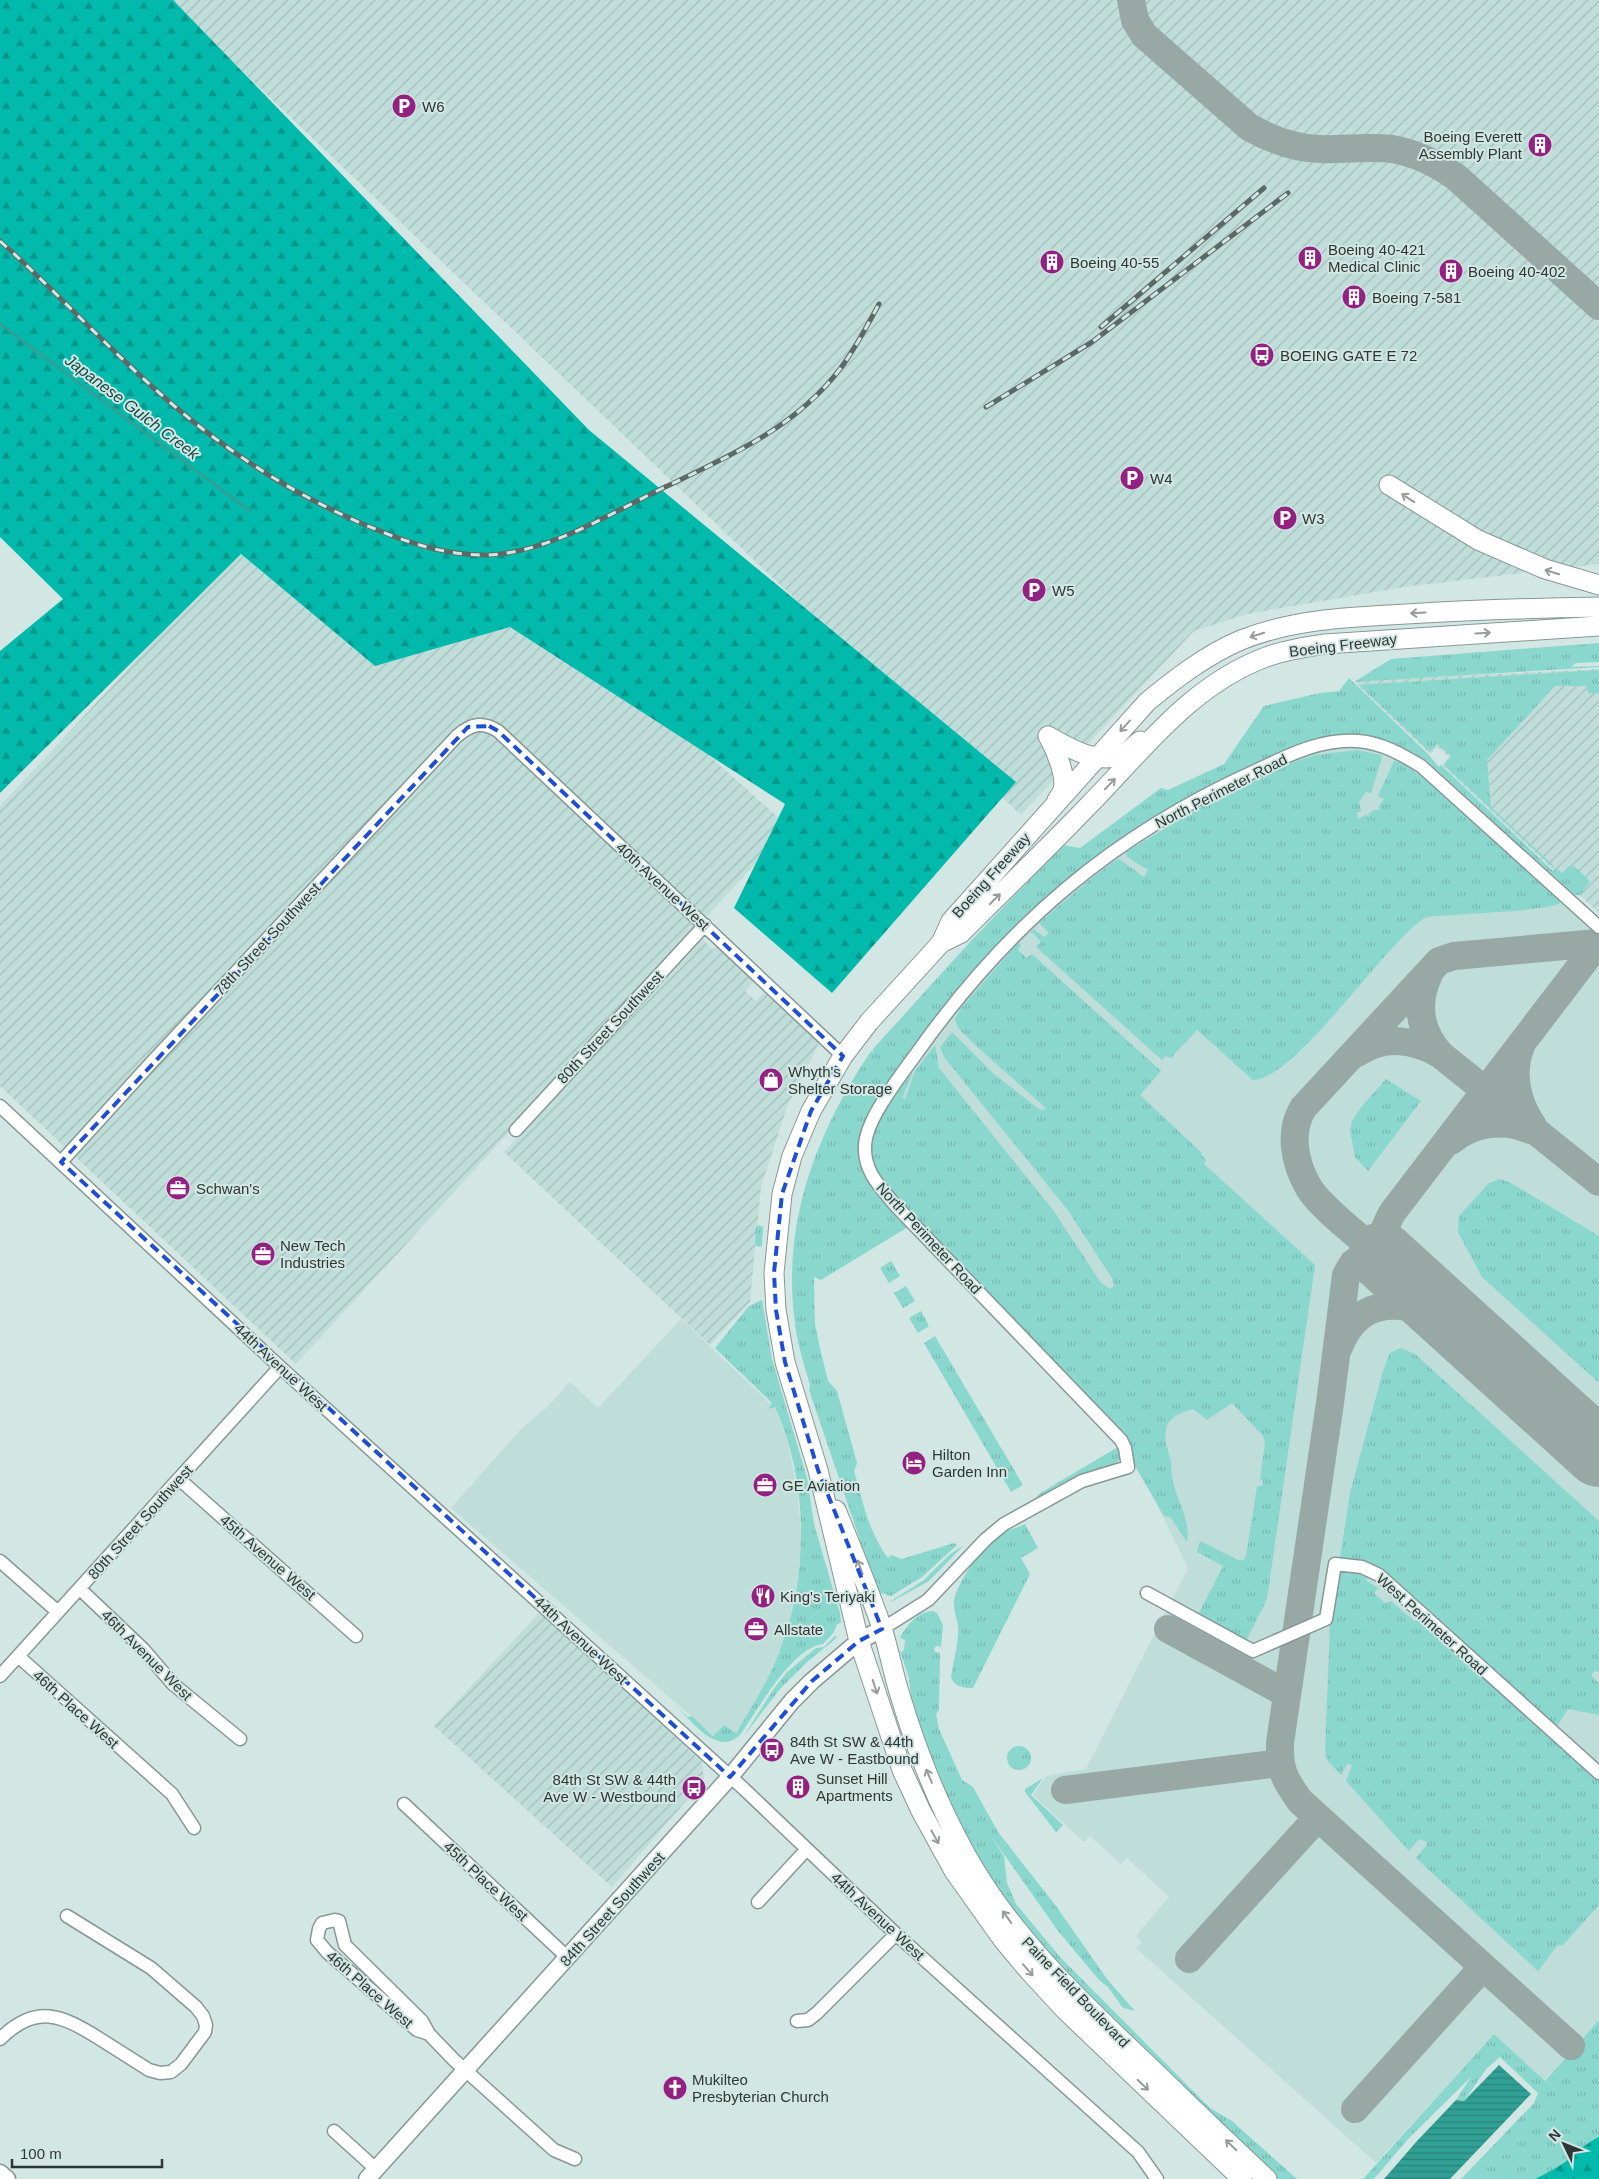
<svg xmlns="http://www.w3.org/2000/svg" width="1599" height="2179" font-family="Helvetica,sans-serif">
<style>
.built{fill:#bfddd9}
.industrial{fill:url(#industrial-furrows)}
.grass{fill:url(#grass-tufts)}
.forest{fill:url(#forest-firs)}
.water{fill:url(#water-rules)}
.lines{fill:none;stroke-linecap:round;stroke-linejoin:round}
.stream{stroke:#30a095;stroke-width:3}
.taxiway{stroke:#98a8a5;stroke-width:28}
.runway{stroke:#98a8a5;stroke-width:68}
.minor-casing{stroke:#859895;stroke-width:15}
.major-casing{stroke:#859895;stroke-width:19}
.highway-casing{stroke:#859895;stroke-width:21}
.minor{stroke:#fff;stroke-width:12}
.major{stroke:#fff;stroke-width:16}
.highway{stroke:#fff;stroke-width:19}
.rail-casing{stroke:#5d6967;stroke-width:5}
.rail{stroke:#d2e7e3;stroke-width:3;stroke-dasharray:9;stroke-linecap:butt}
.oneway{stroke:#979b9a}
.marked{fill:none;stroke:#1d4ed8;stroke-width:4;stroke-dasharray:10 6;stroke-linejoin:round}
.labels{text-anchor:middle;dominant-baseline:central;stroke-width:4;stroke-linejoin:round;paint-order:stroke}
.poi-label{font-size:15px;fill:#2f3736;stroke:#d2e7e3;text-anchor:start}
.street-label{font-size:15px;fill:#2f3736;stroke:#d2e7e3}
.water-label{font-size:16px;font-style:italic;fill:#0e4d48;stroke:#d2e7e3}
</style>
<defs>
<pattern id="industrial-furrows" width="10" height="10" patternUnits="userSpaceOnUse" patternTransform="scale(1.25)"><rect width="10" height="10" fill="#bfddd9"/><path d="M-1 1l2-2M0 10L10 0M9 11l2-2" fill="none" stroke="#a4bebb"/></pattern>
<pattern id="grass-tufts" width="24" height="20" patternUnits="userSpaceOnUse" patternTransform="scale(1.25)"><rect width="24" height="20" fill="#8ad7ce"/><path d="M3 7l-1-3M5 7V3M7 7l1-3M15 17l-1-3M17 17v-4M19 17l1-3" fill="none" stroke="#77b9b2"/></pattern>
<pattern id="forest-firs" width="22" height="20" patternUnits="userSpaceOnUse" patternTransform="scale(1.25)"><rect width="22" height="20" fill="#02baac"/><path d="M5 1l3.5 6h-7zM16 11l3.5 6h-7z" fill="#04988d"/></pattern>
<pattern id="water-rules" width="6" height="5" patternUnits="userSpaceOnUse" patternTransform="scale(1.25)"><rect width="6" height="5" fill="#30a095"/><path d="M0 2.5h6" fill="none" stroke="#29837a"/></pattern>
</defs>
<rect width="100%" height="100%" fill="#d2e7e3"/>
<!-- built -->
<path class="built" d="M1325,744h50l56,34 168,157v1085l-55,61 -50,-47 -118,129 -240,-215 6,-5 -6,-7 33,-39 -42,-39 -6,6 -31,-28 -6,6 -51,-47 13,-19 40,-7 102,-201 -67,-137 -199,-199 -56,-69 7,-45 32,-49 113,-137 158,-122z
M681,1319l94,89 12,32 10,48 5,57 -8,55 -12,51 -21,45 -26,37 -21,3 -263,-228 71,-80 26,-22 22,-24 28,26z"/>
<!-- industrial -->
<path class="industrial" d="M168,0h1431v564l-195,23 -157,27 -53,17 -173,184z
M241,554l134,112 135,-39 195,125 84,75 -493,537 -296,-278v-280l166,-178z
M1599,669v244l-157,-148 7,-8 -11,-10 -8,7 -74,-70 2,-3z
M703,939l10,11 3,-3 38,34 -9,10 11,10 10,-11 54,51 -33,66 -26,80 -11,115 -40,43 -206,-193z
M540,1612l162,150 2,18 -92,107 -178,-161z"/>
<!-- grass -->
<path class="grass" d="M1599,643v19l-23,1 -5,4 28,-1v1l-245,15 37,-23z
M1599,670v23h-11l-1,-7h-32l-68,74 4,47 63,59v2l-110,-103 7,-9 -14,-12 -7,8 -71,-67z
M1349,678l79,76 11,13 2,-2 112,106 3,-3 6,5 7,-7 2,2 3,-2 15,14v3l-9,12h-5l-148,-134 -15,-9 -25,-10 -46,-7 -235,116 -23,16 -54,46 -165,212c-18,50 13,68 44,102l-87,53 -7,-3 1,48 6,27 7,29 9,10 20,72 -3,8c10,33 13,58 34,87l3,-3 11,4 52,-16 3,2 -35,32 -31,19 -10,-3 -2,3 -70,-206 1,-5c-7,-23 -14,-46 -16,-70 -11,-97 24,-185 77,-264l2,1v-3l96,-106 94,-98 17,3 81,-60 7,2 56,-26 40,-58 56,-13 19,-2z
M1357,750l24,5 1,3 -11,35 -5,-1 -7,10 2,9 -4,2 1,6 8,-4 3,1 -1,-2 6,-4h6l-2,-3 6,-8 -6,-3 16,-35 8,1 37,28 122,111 -2,3c-31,8 -73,8 -106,11 -8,1 -23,0 -30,4 -41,28 -127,160 -170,161l-56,-50 -26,28 -5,-2 -4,4 -126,-113 5,-5 -8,-9h-3l4,-4 10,8 5,-4 -10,-10 55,-47 22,-16 3,-1 25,18 4,-7 -21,-13 -1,-5 75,-45 88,-43 26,-9z
M1018,943l3,2 -3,5 9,8 5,-4 129,117 -21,24 62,58 -1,1 5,6 -2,4 111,101 -48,334 -21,42 -48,-26 25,-49 -26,-14 3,-11 38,19h6l2,-4 11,-69 6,-2v-4l-3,-2 5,-36 -2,-7 -31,-33 -25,17 -14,-11c-34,9 -30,25 -22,53 1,6 0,11 1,16 4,21 19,42 15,64l-16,-24 -7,-2 -29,-50 -5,-23 -9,-13 -169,-175 -3,-7 -4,-1c-27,-27 -82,-68 -72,-110 6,-24 26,-46 40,-65l-11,26 3,1 10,-28 20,-26 4,23 114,142 48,73 9,6 4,-3 -2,-8 -45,-69 -123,-152 -4,-10 12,-15 42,42 46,36 7,-1 -73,-65 -16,-16 -3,-9 6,-11z
M1386,1079l35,22 -53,70 -13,-14 -5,-26 2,-10 9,-14z
M1500,1179l11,4 88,53v147l-117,-106 -24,-45 1,-16 30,-33z
M759,1225l4,2 -1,19 -3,1 -4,-2 1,-18z
M891,1261l9,15 -11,7 -9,-15z
M906,1286l9,15 -12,7 -9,-15z
M762,1300l10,59 35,119 7,46 26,89 1,10 -4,1 -3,8 -11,12c-31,3 -66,67 -83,91 -23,22 -48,-14 -64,-29l12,11 4,-1 21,20 11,-11 12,8c16,-26 32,-52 43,-80 30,-77 30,-171 -4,-246l-7,2 4,-6 -57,-55 34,-42z
M921,1311l8,15 -11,7 -9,-15z
M935,1336l88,149 -12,7 -87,-149z
M1401,1348l14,6 184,167v149l-2,2 -3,-1 -3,5 8,7v32l-31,-6 -11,17 -176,-156 -13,-8 -28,-4 10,-65 33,-122 7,-18z
M1118,1447l2,11 -5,7 -33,10 -45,24 -1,-2 6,-5z
M1025,1524l13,24 -17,10 9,16 -57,114c-9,0 -19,-1 -22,-11 2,-16 8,-34 7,-50 -1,-9 -5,-18 -4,-27 3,-15 27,-54 39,-62 12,-9 20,-8 32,-14z
M964,1545l-35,36 -38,21v-1l33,-21 25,-25z
M1341,1570l16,2 16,7h-9l14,9 -4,5 11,10 6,-2 23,20 7,-1 178,160v125l-36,40 -6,1 -19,25 -122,-113 10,-12 1,-4 -8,-3 -10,12 -63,-70 6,-16 -5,-1 -6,11 -14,-15 -2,-10 5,-124 8,-52z
M933,1611l4,2 6,12 -2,22 -5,-1 -2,3 1,3 5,1 -1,57 -3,4 3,15 23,51 11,7 25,45 58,74 51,73 28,32 -12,-3 -15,-21 -9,-7 -41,-49 -69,-98 15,23 3,27 9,21 44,53 150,151 22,13 65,58h-19l-158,-151 -88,-91 -46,-63 -42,-81 -32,-87 -3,-28 -9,-27 2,1 2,-3 1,-9 -5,-2c6,-12 18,-27 33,-27z
M835,1636l2,1 -3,3 -27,22 -27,27 -37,48 32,-50 12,-15 29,-24 8,-1z
M1007 1758a12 12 0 1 1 24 0a12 12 0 1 1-24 0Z
M1043,1778l-12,17 32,30 -7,7 -31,-40v-3z
M1599,2020v117l-22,14 -7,7 -20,14 -15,7h-74l73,-76 4,-10 -38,-36 -13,11 -23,33 -8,-1 15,-23 -62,61 -35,41h-11l131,-145 51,47z"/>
<!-- forest -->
<path class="forest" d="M0,0h173l416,430 427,352 -184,211 -98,-85 51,-104 -275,-177 -135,39 -134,-112 -241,239v-142l63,-52 -63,-62z
M1599,2137v42h-64c12,-6 24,-12 35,-21 10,-8 16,-15 29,-21z"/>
<!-- water -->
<path class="water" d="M1499,2065l32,29 -81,85h-66l33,-38 39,-41 8,1z"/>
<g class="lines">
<!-- stream -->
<path class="stream" d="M0,324l250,187"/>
<!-- taxiway -->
<path class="taxiway" d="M1131,0l4,20 9,15 105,92c21,12 45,21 70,22 24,1 49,-3 73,0 24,4 44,14 64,28l143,129
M1429,974c-14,30 -10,57 12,81
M1521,1046c-11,27 -4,57 12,80
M1357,1053c27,-18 57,-14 84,2l158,127
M1451,1141c22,-18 52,-23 79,-11
M1382,1256l-8,2 -8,-2 -13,7 -7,12 -16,128 -50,340c-1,26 4,36 20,58l271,245
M1382,1256c-19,-16 -61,-48 -73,-68 -14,-24 -21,-55 -6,-80l136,-147 15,-5 143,-13
M1382,1256c-1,-19 1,-26 10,-43l207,-271
M1339,1347c22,-56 69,-44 113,-27
M1168,1629l119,65
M1065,1790l215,-27
M1189,1959l129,-142
M1355,2109l128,-142"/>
<!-- runway -->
<path class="runway" d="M1382,1256l217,197"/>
<defs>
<path id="minor" d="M0,1106l280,261 464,422 152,145 242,218 19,27
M516,1130l189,-205
M61,1162l90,-99 306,-327c14,-12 25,-15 41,-5l345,325
M179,1479l177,157
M0,1561l58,51
M80,1589l63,60 30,35 67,55
M1147,1593l106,58 73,-32 9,-55 27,3 17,8 220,198
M882,1629l46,-29 58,-61 18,-15 78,-43 46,-14 -3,-19 -4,-8 -225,-234c-15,-18 -32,-34 -31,-59 0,-28 37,-73 54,-97 90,-126 194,-215 336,-279 32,-15 66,-33 103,-30 24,2 43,13 63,25l178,161
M18,1656l154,138 22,34
M0,1676l280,-309
M404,1804l164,154
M758,1902l49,-53
M797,2021l11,-1 9,-7 79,-79
M429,2034l-7,-13 -77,-76 -6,-24 -4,-1 -13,3 -3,6 -2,11 10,12 90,78 12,4 25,26 100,90 21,9
M0,2039c36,-36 62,-24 100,0 16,10 33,21 49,31l11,3 11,-1 10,-8 24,-32 1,-7 -3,-9 -7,-9 -45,-39 -84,-52
M334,2131l42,38"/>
<path id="major" d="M0,2173l7,6
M367,2179l363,-402 62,-76 20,-20 47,-40 23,-12"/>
<path id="highway" d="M1389,485l89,55 67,29 54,16
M1048,736c21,12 52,31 77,17 5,-3 10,-8 15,-12
M1048,736c7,12 19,40 15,54 -1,3 -4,7 -6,10
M941,943l20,-10c43,-43 87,-85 129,-129 54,-55 101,-119 176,-147 19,-7 39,-10 59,-13l274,-18
M836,1510c16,39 32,77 46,118 7,22 11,45 18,67 16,54 38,109 65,158 43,78 105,138 169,199 44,42 88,85 133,127
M1242,2179l-177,-169 -36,-39 -26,-31 -49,-69 -33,-60 -19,-41 -43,-129 -41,-171 -33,-108 -9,-52 -2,-37 8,-79 10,-38 19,-45 32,-55 26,-34 72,-79 10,-22 196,-219c29,-24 59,-47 94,-62 52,-21 109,-23 165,-26 64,-4 128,-6 193,-7"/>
</defs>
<!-- minor casing -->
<use href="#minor" class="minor-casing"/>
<!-- major casing -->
<use href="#major" class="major-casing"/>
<!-- highway casing -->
<use href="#highway" class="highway-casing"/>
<!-- minor -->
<use href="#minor" class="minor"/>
<!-- major -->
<use href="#major" class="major"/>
<!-- highway -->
<use href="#highway" class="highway"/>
<defs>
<path id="rail" d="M0,241c59,53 112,112 172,163 57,49 123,91 191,120 40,17 81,32 125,31 62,-3 121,-41 175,-67 65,-31 132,-60 177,-119 15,-20 27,-43 39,-65
M1101,327l163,-139
M986,407l106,-65 196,-149"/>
</defs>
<!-- rail casing -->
<use href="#rail" class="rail-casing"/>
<!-- rail -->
<use href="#rail" class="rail"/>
</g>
<!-- one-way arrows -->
<defs><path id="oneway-shaft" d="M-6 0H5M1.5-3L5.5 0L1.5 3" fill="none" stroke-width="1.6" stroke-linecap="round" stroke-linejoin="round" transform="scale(1.25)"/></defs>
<g class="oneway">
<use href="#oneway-shaft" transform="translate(1408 498) rotate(-147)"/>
<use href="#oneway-shaft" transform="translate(1552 572) rotate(-163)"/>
<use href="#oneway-shaft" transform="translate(1418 613) rotate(177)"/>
<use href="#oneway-shaft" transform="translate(1483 633) rotate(-3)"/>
<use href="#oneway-shaft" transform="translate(1257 635) rotate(163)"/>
<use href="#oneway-shaft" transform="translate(1125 726) rotate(132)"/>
<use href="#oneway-shaft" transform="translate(1110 784) rotate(-46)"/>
<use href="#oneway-shaft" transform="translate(995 899) rotate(-45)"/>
<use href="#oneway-shaft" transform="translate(860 1567) rotate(-111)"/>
<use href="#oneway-shaft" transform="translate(875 1687) rotate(72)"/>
<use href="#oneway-shaft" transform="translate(929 1776) rotate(-113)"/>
<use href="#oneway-shaft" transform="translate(935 1837) rotate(61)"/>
<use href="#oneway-shaft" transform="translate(1007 1917) rotate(-126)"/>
<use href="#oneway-shaft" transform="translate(1028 1970) rotate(49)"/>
<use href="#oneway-shaft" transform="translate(1143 2085) rotate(44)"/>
<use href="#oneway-shaft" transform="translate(1231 2145) rotate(-136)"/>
</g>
<!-- marked area -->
<path class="marked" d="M489,726l9,5 345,325 -32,55 -29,83 -8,79 2,37 9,52 33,108 64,159 -23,12 -47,40 -82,96 -669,-615 407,-435z"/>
<!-- icons -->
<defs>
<symbol id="parking-disc" viewBox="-11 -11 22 22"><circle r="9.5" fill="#932181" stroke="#d2e7e3"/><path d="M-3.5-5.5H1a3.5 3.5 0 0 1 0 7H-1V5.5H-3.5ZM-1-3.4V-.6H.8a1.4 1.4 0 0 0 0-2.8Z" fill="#fff"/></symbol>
<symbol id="building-disc" viewBox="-11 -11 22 22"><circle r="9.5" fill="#932181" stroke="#d2e7e3"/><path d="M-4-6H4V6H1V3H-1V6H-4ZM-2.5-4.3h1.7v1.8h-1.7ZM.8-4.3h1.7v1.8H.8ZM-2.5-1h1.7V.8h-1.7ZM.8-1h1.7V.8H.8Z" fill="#fff"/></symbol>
<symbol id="bus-disc" viewBox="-11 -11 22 22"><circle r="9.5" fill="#932181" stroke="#d2e7e3"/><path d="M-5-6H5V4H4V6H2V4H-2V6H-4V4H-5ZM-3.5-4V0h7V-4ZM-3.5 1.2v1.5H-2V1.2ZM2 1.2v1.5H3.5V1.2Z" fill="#fff"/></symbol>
<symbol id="shop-disc" viewBox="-11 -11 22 22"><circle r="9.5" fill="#932181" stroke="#d2e7e3"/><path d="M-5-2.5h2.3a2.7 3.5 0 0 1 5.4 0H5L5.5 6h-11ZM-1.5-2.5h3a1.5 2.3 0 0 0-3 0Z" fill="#fff"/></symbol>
<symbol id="office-disc" viewBox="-11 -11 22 22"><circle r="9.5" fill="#932181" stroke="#d2e7e3"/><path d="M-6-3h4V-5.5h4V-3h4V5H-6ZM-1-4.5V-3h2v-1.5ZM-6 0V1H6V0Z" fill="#fff"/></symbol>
<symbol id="hotel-disc" viewBox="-11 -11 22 22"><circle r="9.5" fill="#932181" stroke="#d2e7e3"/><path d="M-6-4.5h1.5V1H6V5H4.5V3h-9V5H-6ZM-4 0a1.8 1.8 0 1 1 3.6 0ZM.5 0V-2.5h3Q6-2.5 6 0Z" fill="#fff"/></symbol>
<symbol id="restaurant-disc" viewBox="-11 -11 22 22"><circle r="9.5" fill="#932181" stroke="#d2e7e3"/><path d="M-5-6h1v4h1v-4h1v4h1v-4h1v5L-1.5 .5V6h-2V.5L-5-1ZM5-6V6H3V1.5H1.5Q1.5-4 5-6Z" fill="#fff"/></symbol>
<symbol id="church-disc" viewBox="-11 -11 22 22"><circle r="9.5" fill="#932181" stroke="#d2e7e3"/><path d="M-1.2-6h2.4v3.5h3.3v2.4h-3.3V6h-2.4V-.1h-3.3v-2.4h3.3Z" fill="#fff"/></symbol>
</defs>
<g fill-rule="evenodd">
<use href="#parking-disc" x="390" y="92" width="28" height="28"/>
<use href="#building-disc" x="1526" y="131" width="28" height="28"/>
<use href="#building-disc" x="1296" y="244" width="28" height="28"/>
<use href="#building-disc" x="1038" y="248" width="28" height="28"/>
<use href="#building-disc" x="1437" y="257" width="28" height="28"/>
<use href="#building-disc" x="1340" y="283" width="28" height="28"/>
<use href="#bus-disc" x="1248" y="341" width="28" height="28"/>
<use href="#parking-disc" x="1118" y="464" width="28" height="28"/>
<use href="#parking-disc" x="1271" y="504" width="28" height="28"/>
<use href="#parking-disc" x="1020" y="576" width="28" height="28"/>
<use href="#shop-disc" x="757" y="1066" width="28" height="28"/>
<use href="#office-disc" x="164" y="1174" width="28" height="28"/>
<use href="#office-disc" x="249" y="1240" width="28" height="28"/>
<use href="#hotel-disc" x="900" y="1449" width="28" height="28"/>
<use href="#office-disc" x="751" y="1471" width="28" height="28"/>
<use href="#restaurant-disc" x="749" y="1582" width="28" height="28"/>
<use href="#office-disc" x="742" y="1615" width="28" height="28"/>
<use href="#bus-disc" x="758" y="1736" width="28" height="28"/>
<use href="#building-disc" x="784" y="1773" width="28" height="28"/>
<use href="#bus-disc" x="680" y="1774" width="28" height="28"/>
<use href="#church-disc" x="661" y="2074" width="28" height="28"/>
</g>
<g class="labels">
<!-- poi labels -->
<g class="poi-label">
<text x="422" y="106">W6</text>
<text x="1522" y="136" text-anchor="end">Boeing Everett<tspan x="1522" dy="17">Assembly Plant</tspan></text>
<text x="1328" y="249">Boeing 40-421<tspan x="1328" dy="17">Medical Clinic</tspan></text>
<text x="1070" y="262">Boeing 40-55</text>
<text x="1468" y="271">Boeing 40-402</text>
<text x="1372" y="297">Boeing 7-581</text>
<text x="1280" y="355">BOEING GATE E 72</text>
<text x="1150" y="478">W4</text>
<text x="1302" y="518">W3</text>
<text x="1052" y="590">W5</text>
<text x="788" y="1071">Whyth's<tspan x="788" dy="17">Shelter Storage</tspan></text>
<text x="196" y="1188">Schwan's</text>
<text x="280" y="1245">New Tech<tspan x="280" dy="17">Industries</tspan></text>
<text x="932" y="1454">Hilton<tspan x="932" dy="17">Garden Inn</tspan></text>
<text x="782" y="1485">GE Aviation</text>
<text x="780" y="1596">King's Teriyaki</text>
<text x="774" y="1629">Allstate</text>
<text x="790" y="1741">84th St SW &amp; 44th<tspan x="790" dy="17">Ave W - Eastbound</tspan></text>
<text x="816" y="1778">Sunset Hill<tspan x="816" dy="17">Apartments</tspan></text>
<text x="676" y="1779" text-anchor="end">84th St SW &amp; 44th<tspan x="676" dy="17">Ave W - Westbound</tspan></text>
<text x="692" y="2079">Mukilteo<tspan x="692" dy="17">Presbyterian Church</tspan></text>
</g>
<!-- street labels -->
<g class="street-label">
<text transform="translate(1343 645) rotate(-7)">Boeing Freeway</text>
<text transform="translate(1221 791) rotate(-27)">North Perimeter Road</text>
<text transform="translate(991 875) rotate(-48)">Boeing Freeway</text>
<text transform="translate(663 886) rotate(43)">40th Avenue West</text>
<text transform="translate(267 939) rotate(-47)">78th Street Southwest</text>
<text transform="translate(610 1027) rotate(-47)">80th Street Southwest</text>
<text transform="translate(929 1238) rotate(47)">North Perimeter Road</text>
<text transform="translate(281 1367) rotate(43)">44th Avenue West</text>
<text transform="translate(140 1522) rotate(-48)">80th Street Southwest</text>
<text transform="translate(268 1557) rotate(41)">45th Avenue West</text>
<text transform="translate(1432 1624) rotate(42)">West Perimeter Road</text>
<text transform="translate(581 1640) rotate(43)">44th Avenue West</text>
<text transform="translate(147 1655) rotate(45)">46th Avenue West</text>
<text transform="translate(76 1709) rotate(42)">46th Place West</text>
<text transform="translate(486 1881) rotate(43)">45th Place West</text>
<text transform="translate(612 1909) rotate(-48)">84th Street Southwest</text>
<text transform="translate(878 1916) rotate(43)">44th Avenue West</text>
<text transform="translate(370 1989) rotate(41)">46th Place West</text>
<text transform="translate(1076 1992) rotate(46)">Paine Field Boulevard</text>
</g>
<!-- water labels -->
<g class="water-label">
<text transform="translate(132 407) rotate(37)">Japanese Gulch Creek</text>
</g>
</g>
<!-- north arrow -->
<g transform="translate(1564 2144) rotate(313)" stroke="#d2e7e3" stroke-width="4" paint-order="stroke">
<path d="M0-4L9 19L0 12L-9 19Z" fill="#2f3736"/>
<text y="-8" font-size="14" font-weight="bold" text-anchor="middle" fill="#2f3736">N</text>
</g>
<!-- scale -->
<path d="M12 2159v8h150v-8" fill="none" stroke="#2f3736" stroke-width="2.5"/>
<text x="20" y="2159" font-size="15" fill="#2f3736" stroke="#d2e7e3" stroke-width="4" paint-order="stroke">100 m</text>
</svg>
